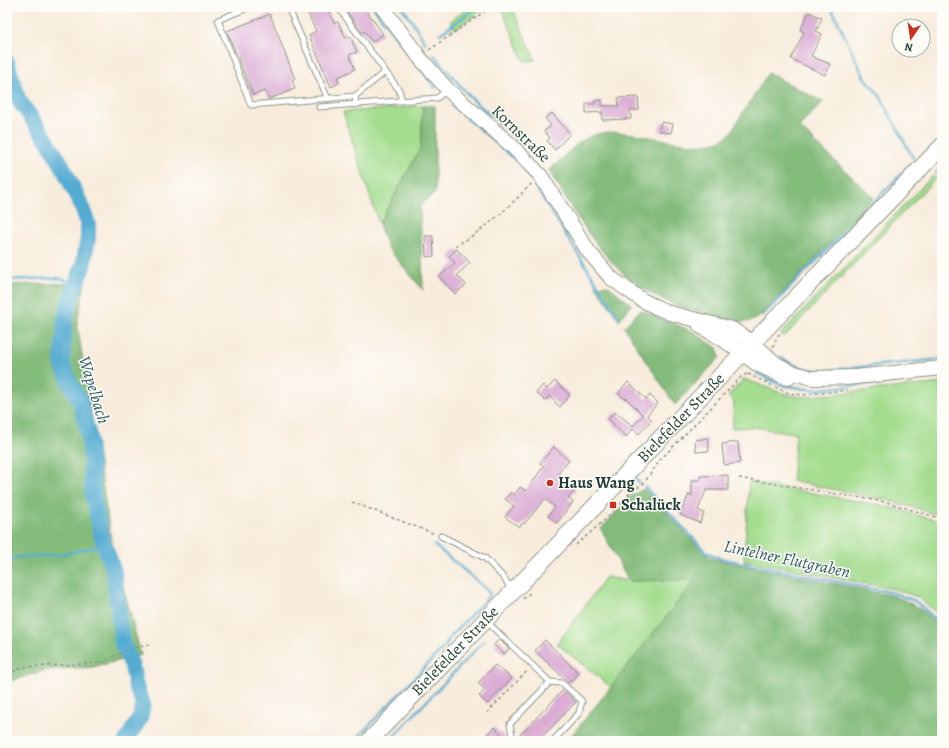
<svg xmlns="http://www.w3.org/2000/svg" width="949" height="748" font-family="Alegreya,serif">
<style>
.green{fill:#a4dd8f;stroke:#628d62}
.forest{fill:#83bc7a;stroke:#517c57}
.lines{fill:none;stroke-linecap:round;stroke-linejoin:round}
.stream{stroke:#55acd2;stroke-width:2.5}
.river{stroke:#55acd2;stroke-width:16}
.building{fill:#daacd4}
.lane-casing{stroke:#8c9488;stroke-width:7}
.secondary-casing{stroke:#8c9488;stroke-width:16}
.primary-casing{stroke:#8c9488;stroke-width:18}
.path{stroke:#8c9488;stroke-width:1.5;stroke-dasharray:3 3;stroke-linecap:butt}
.lane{stroke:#fff;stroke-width:5}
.secondary{stroke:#fff;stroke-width:14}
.primary{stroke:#fff;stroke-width:16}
.poi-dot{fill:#c8321e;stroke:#fdfcf7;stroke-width:1.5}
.labels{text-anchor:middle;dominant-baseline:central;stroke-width:3;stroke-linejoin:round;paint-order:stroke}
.street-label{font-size:16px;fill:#1f3d34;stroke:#fdfcf7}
.poi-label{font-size:16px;font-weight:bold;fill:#1f3d34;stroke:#fdfcf7;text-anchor:start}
.water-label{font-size:17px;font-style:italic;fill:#2f5e63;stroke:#fdfcf7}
</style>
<rect width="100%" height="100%" fill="#fdfcf7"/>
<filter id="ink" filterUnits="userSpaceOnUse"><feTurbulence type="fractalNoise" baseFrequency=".025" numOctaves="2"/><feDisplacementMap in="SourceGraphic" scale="8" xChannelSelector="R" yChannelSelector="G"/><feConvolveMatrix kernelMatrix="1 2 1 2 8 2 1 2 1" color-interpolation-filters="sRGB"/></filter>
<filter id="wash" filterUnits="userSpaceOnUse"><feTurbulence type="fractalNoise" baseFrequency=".012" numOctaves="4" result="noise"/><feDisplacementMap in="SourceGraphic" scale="16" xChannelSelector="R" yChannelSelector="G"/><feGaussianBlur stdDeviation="0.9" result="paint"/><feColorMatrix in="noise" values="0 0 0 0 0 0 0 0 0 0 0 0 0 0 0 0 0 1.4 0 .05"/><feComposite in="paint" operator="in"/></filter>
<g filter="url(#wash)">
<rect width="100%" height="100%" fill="#f8ecdc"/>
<!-- green -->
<path class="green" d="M468,7h19l-32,22 -5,-7z
M501,7h11l23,53 -11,1z
M423,106l-2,41 -42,77 -36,-112z
M933,175l3,3 -152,159 -3,-3z
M744,379l43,16 16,2 139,-14v133l-55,-16 -95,-19 4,-48 -45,-6 -19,1 2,-26 -6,-6z
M749,482l136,24 57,16v96l-24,-21 -24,-8 -150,-29z
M606,577l24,4 66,-2 -85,108 -54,-43z"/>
<!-- forest -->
<path class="forest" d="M768,73l55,29 -24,25 75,71 -115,119c-14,10 -32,2 -47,-2 -18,-4 -36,-9 -52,-17 -54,-25 -81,-80 -111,-127 13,-12 26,-28 42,-35 39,-16 107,26 138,-1 4,-4 8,-13 11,-18 10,-15 19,-29 28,-44z
M423,106h12v87l-15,12 3,85 -36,-43 -8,-23 42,-77z
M85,283l-8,40 34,216 30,116 -48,12 -46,3 -40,12v-397z
M607,285l25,20 -13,15 -23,-34z
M640,310l54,22 23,16 3,9 -45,48 -51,-78z
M644,489l60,64 9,6 180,37c24,9 31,15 49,32v113h-375l44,-54 84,-107 -66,1 -28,-52 30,-33z"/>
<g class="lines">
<!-- stream -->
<path class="stream" d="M373,7l62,81
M402,7l14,20 9,16
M831,7l33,70 16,19 33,62
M440,34l37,-27
M434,55l37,43 52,46
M452,105l65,56
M523,168l8,11
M936,172l6,5
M535,186l84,132
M7,280l51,-2 18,5
M763,315l146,-149
M780,357c13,9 26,13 41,14l121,-12
M757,373l25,12 31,5 129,-14
M634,478l5,4
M645,487l61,65 13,6 174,35 22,8 27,24
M7,558l52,-3 45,-10
M354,741l92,-96 3,-7 40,-42v-5l-55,-46
M389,741l95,-100"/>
<!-- river -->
<path class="river" d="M7,62l11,37 29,41 16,27 20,42 5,15v14l-5,28 -11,28 -7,26 -3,43 8,20 10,18 9,36 4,59 9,42 12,34 8,71 10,23 4,21 7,17 -3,14 -14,23"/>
</g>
<g id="blocks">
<!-- building -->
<path class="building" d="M305,7h22l7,16 4,-1 8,16 4,-2 7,16 -8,3 6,14 -18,9 2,5 -8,4 -22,-52 7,-4z
M354,7h10l19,27 -11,8 -7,-10h-3l-15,-20z
M809,12l13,6 -6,13 6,3 -11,22 19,8 -5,11 -34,-16 13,-27 -4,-2z
M270,14l25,65 -3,1 3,9 -26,10 -4,-8 -12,4 -26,-64z
M638,97l1,13h-9l1,9 -29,1v-8l-16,1v-9h9l-1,-3 8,-1v6h17l-1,-8z
M552,113l18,21 -15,16 -8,-9 3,-3 -6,-7 7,-5 -6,-8z
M661,122l12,2 -2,9 -12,-2z
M425,236h8l1,20 -8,1z
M457,249l13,14 -13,12 9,10 -11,9 -16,-17 16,-14 -6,-7z
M555,381l15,14 -10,12 -11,-11 -4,5 -9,-8 7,-8 4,4z
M628,382l18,17 4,-4 8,8 -11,12 5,5 -13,14 -6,-5 -7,8 -18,-18 7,-7 18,14 10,-11 -17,-17 -1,1 -7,-6z
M708,438l1,13 -13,1 -1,-12z
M738,442l2,21 -16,2 -2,-21z
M554,447l15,14 -10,11 1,4 16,14 -8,8 5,4 -16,21 -9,-7 7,-9 -10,-8 -21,25 -1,-1 -4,4 -14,-10 9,-11 -9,-7 6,-7 3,3 6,-8 6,4 18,-25 -4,-3z
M728,475v15h-22l-8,20 6,3 -4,10 -20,-8 9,-21 3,2v-16h8v-4z
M499,639l10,10 -5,5 -10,-9z
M545,640l34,33 -10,10 -34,-32z
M495,665l17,13 -25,26 -8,-8 6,-6 -7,-7z
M563,690l13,12 -38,39h-13l-6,-5z
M494,727l14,14h-28z"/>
</g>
</g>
<g filter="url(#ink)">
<use href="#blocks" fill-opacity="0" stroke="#8c9488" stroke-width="1"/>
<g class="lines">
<defs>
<path id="lane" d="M250,7l-32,13 33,85 104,-9
M288,7l40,92
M338,7l61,83 3,11
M356,105l-1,-9 30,-24
M319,107l118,-9 10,-8
M441,536l44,22 19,20 8,12
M487,622l63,60 12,1 20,18 -3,12 -26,28
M513,741l-3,-17 40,-42"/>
<path id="secondary" d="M382,7l38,51 28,32 63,55 29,30 49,77 22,26 31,22 14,7 14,6 62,16 21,14 22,20 16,9 21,6 43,-1
M700,326l24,14 33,24 31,14
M846,378l96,-10"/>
<path id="primary" d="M369,741l573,-595"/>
</defs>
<!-- lane casing -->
<use href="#lane" class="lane-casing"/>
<!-- secondary casing -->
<use href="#secondary" class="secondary-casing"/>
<!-- primary casing -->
<use href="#primary" class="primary-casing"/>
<!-- path -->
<path class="path" d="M429,50l62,-43
M455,246c29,-15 54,-39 77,-63
M773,347l4,-10 5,-6
M748,374l40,19 15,2 45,-5
M739,478l147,24 56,17
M352,502l83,32
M576,545l37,-32 16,-19 15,-11 16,-23 81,-83 8,-4
M523,599l8,-7
M7,673l19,-6 74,-4 32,-15 17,-3
M487,713l40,-42"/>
<!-- lane -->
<use href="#lane" class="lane"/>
<!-- secondary -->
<use href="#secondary" class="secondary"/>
<!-- primary -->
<use href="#primary" class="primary"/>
</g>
</g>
<!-- markers -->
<g class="poi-dot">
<circle cx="550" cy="483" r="4"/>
<rect x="609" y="501" width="8" height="8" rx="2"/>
</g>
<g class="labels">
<!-- street labels -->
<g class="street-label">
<text transform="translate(521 134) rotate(44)">Kornstraße</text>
<text transform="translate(681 418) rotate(-46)">Bielefelder Straße</text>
<text transform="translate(455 651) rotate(-46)">Bielefelder Straße</text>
</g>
<!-- poi labels -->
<g class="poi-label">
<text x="558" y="483">Haus Wang</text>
<text x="621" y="505">Schalück</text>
</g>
<!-- water labels -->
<g class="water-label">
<text transform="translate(94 390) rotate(73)">Wapelbach</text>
<text transform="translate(787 559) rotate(12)">Lintelner Flutgraben</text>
</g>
</g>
<!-- margin -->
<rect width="949" height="748" fill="none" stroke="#fdfcf7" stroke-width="24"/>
<!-- north arrow -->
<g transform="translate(911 38) rotate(193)"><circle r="19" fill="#fdfcf7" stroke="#a4b0a9"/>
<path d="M0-3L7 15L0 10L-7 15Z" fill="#c8321e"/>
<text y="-6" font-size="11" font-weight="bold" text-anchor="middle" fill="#1f3d34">N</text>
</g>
</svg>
